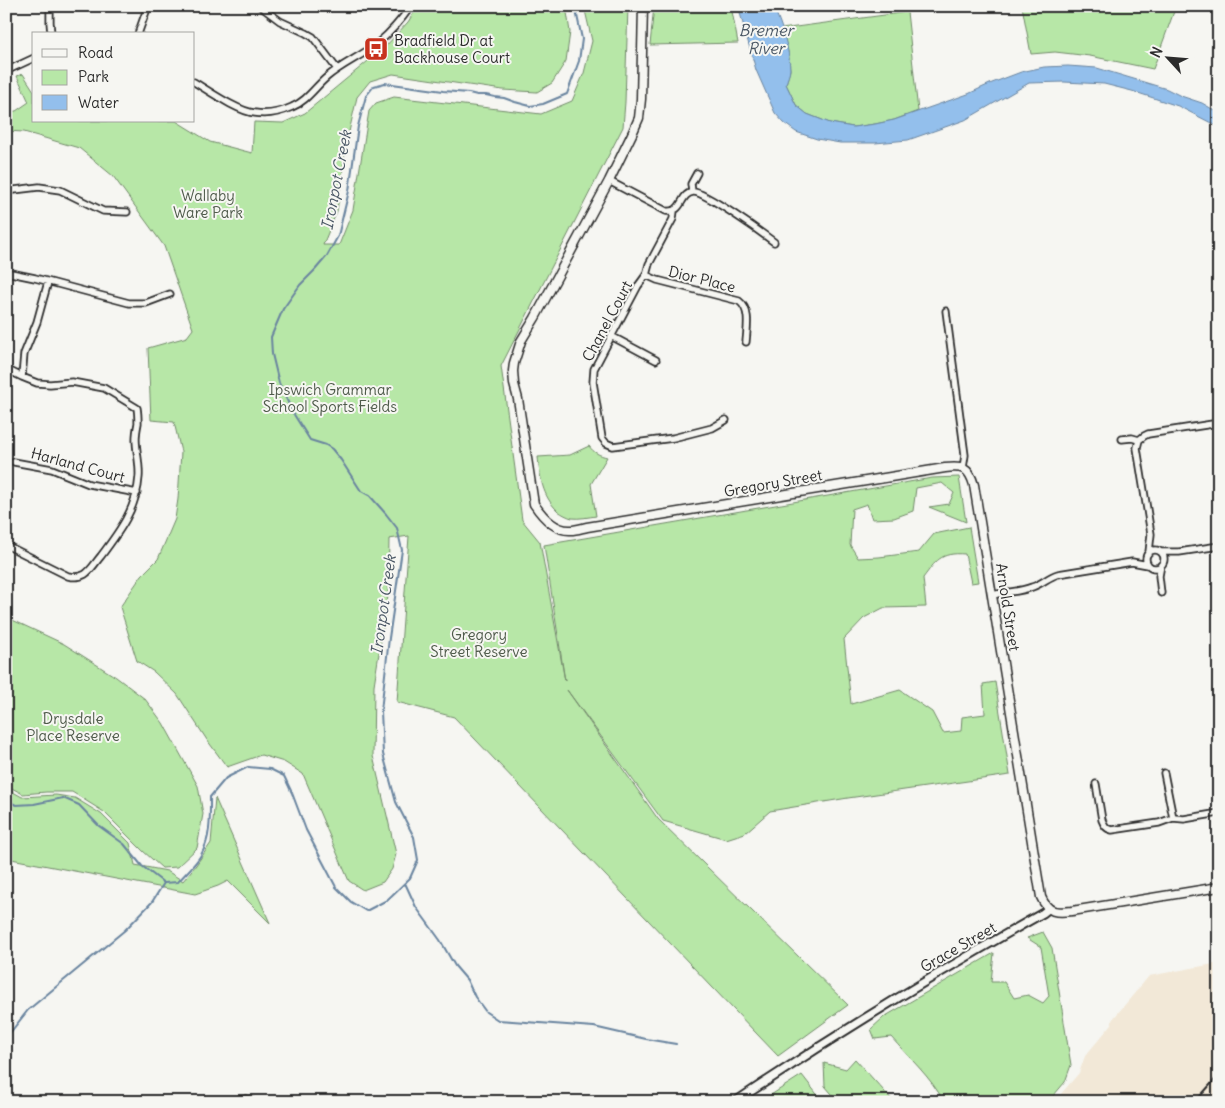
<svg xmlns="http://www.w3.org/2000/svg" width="1225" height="1108" font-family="Delius,sans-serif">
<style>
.built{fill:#f2e8d7}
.green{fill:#b7e7a7;stroke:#718969}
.water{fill:#93bfec;stroke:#69849f}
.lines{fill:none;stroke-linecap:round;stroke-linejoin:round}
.stream{stroke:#69849f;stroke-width:2}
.minor-casing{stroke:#2b2b2b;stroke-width:9}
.tertiary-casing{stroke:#2b2b2b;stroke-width:11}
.secondary-casing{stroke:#2b2b2b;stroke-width:11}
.minor{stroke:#f6f6f2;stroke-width:5.5}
.tertiary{stroke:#f6f6f2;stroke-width:7}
.secondary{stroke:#f6f6f2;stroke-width:8}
.rail{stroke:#2b2b2b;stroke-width:2}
.labels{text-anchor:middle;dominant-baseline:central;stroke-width:4;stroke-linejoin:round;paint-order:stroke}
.poi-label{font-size:15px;fill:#2b2b2b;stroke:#f6f6f2;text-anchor:start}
.park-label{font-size:15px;fill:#4e5a4a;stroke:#f6f6f2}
.street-label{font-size:15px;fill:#2b2b2b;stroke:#f6f6f2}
.water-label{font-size:16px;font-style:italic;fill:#4a5765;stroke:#f6f6f2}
</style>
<rect width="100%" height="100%" fill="#f6f6f2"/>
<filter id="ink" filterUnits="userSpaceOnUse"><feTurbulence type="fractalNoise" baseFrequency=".02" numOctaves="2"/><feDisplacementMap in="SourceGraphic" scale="10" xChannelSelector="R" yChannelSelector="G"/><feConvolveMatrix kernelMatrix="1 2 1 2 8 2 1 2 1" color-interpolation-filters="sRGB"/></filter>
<g filter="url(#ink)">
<!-- built -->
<path class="built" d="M1219,963v139h-165l25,-29 6,-17 27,-32v-4l37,-44z"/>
<!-- green -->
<path class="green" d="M418,6h148l4,26 -4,29 -14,22 -15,9 -34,-2 -110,-16 -23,7 -13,16 -11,48 -9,66 -14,34h16l14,-35 16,-99 7,-8 18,-6 147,17 31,-13 12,-28 8,-32 -8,-35h44l-3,96 -2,25 -122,239 21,154 18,22 25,139 -21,-136 388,-67 27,-1 7,45 -37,-15 20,-3 5,-11 -12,-10 -26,5 -3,23 -19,7 -22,1 -5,-15 -15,5 -2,36 8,13 21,-1 40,-5 15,-18 35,-7 9,55 -7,1 -6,-29c-25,-2 -29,7 -42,24l3,29 -43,1 -19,10 -20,21 7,65 49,-14 32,22 11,21 18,-2 1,-14 23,-3 -2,-30 12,-2 15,93 -162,23 -78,13 -25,22 -19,6 -63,-18 -96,-131 91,129 190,186 -70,51 -324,-339 -57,-15 12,-166 -20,3 -1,57 -14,89 -1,71 23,98 -4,15 -9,13 -20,8 -14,-9 -46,-107 -19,-12 -23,-7 -34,12 -20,-27 -30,-46 -23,-22 -17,-11 -17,-54 22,-32 16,-16 17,-40 3,-20 3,-47 -7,-30 -23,-2 -3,-72 39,-11 6,-8 -29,-83 -51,-70 -34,-28 -55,-16 -18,-1v-19l10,-1 13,-9 -12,-26 6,-2 11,17v30h142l34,21 42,11 2,-31 29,1 22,-10 80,-66 23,-25z
M654,6h77l7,37 -88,2z
M1022,6h154l-23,63 -63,-13 -35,-4 -24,2z
M907,12l11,99 -24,9 -19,4 -22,3 -23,-4 -23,-9 -11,-9 -10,-21 4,-14 -2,-18 -7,-23z
M589,446c5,7 10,9 18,11l-16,27 5,32c-7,1 -17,3 -24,2 -4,-1 -10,-4 -14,-7 -16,-15 -18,-34 -20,-54l32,-2z
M6,617l58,27 52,33 29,22 18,24 35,63 5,28 -6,34 -20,19 -15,1 -19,-17 -39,-39 -32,-20h-26l-23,2 -17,-9z
M6,788l16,9 34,-2 19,3 26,16 29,29 5,22 32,6 16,10 13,-16 15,-22 4,-45 55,125 -42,-42 -10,5 -23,8 -189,-36z
M1043,932l9,16 19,117 -6,17 -17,20h-104c-13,-25 -35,-44 -53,-65l-16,2 -4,-10 13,-12 110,-64 -3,29h13l10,16 14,-3 15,8 6,-7 -8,-49 -14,-9z
M855,1059l39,43h-56v-1l-13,-15 -1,-23 22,6z
M802,1075l21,27h-63z"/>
<!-- water -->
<path class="water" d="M738,6h35c8,17 17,44 17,63 0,5 -3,10 -4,15l10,21 11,9 23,9 23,4 22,-3 19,-4 74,-26 24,-11 29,-11 23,-5 24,-1 29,2 70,21 14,7 21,7 17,10v14l-41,-21 -46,-15 -28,-7 -40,-2 -35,1 -64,37 -57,20 -33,3h-35l-23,-4 -21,-7 -12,-9 -9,-10 -19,-43z"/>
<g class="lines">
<!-- stream -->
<path class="stream" d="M6,800l10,5 18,-1 29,-6 16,7 20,21 25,18 18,22 22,17 14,-1c7,-8 18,-18 23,-27 10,-17 9,-39 9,-58l16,-19 22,-11 22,2 14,7 8,17 14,37 30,57 15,15 15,9 21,-11 23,-22 8,-18 -4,-23 -18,-35 -13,-48 -2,-43 8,-73 13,-88 -5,-22 -11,-14 -16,-18 -9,-5 -20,-31 -9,-11 -6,-4 -16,-5 -17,-27 -14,-30 -7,-29 -1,-17 12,-28 17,-24 15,-15 12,-14 11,-20 11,-45 9,-65 8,-30 8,-10 11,-3 58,8 26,2 8,2h9l9,2 9,1 11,4 15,4 13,-2 24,-10 12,-33 3,-22 -7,-33
M405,883l11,24 24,33 15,26 12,14 8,17 11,15 12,8 96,7 52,12 30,5
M6,1038l22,-28 97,-80 27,-28 12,-19"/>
<defs>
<path id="minor" d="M50,6v16l1,12
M260,6l20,15 26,12 7,4 24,32
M138,34l10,-28
M6,71l28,-13
M194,82c15,9 45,30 61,31 12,2 26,-1 37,-6 15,-6 23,-20 35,-30 15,-13 35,-21 51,-34 12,-10 24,-24 33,-37
M609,181l57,30c18,2 13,-17 27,-19 11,-1 69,41 81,50
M6,191l33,-4 21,3 43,21 24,1
M692,192l-1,-8 6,-11
M674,211l-1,8 -24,45 -3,11 -8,11 -44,83 -1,13 9,56 4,5 7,3 60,-8 39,-10 14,-8
M6,272l29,6 94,25h17l24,-9
M646,275l11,5 82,21c12,9 8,27 7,41
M946,311l19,144 -2,13
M611,336l45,24
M6,369l16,8 15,6 13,1 22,-2 32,6 33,20c1,5 1,10 1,15 -1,5 -2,10 -2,16 0,12 4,25 3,38 -2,31 -20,55 -38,79 -11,13 -14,24 -33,20l-62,-31
M22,377l2,-23 13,-32 11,-40
M1122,439l10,-1 7,2
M1139,440l-2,8 14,86 -2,18
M1139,440l5,-4 4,-2 71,-11
M14,462l38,7 37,15 48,9
M1146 559a9 9 0 1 1 18 0a9 9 0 1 1-18 0Z
M1161,552h18l40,-6
M1161,593l-2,-17 2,-11
M992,595c13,-3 28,-3 40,-8 10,-3 16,-10 26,-13l74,-12 16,3
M1164,773l9,45
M1096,784l6,36c2,5 4,9 10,10l47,-7 14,-5 11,1 35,-6
M243,1102l3,-3 7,3"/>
<path id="tertiary" d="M735,1102c100,-67 203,-130 308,-189l5,-4"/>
<path id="secondary" d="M643,6l-2,93 -2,19 -7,16 -23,47 -74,137 -14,23 -7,22 -1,8 1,13 4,15 16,105c8,12 21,27 37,26 5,0 11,-2 16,-3l358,-59c17,-2 24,-1 29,17l67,412c7,16 15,16 31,14l147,-24"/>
</defs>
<!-- minor casing -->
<use href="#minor" class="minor-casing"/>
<!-- tertiary casing -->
<use href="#tertiary" class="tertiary-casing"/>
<!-- secondary casing -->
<use href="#secondary" class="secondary-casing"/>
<!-- minor -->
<use href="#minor" class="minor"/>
<!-- tertiary -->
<use href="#tertiary" class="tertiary"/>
<!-- secondary -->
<use href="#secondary" class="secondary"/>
<!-- rail -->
<path class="rail" d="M1195,1102l24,-27"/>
</g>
</g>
<!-- icons -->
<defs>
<symbol id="bus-square" viewBox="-11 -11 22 22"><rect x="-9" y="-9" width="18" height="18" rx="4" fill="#c8321e" stroke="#f6f6f2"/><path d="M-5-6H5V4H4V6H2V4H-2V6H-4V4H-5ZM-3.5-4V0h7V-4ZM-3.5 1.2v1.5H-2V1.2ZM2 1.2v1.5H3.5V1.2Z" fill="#fff"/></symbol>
</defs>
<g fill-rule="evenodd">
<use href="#bus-square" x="362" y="35" width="28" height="28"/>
</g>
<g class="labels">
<!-- poi labels -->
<g class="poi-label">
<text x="394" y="40">Bradfield Dr at<tspan x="394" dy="17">Backhouse Court</tspan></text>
</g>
<!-- park labels -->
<g class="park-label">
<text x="208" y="195">Wallaby<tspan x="208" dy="17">Ware Park</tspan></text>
<text x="330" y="389">Ipswich Grammar<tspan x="330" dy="17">School Sports Fields</tspan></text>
<text x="479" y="634">Gregory<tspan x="479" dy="17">Street Reserve</tspan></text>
<text x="73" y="718">Drysdale<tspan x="73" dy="17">Place Reserve</tspan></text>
</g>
<!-- street labels -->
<g class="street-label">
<text transform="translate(702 279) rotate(14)">Dior Place</text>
<text transform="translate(607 321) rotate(-62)">Chanel Court</text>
<text transform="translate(78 465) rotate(15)">Harland Court</text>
<text transform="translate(773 483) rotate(-10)">Gregory Street</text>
<text transform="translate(1008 607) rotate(81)">Arnold Street</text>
<text transform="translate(958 947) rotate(-30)">Grace Street</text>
</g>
<!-- water labels -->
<g class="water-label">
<text x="766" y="30">Bremer<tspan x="766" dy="18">River</tspan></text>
<text transform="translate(336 180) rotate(-79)">Ironpot Creek</text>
<text transform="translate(383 605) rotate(-82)">Ironpot Creek</text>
</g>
</g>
<!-- margin -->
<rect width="1225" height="1108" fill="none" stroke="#f6f6f2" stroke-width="25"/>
<rect x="12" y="12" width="1200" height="1083" fill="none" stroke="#2b2b2b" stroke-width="2" filter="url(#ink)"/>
<!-- legend -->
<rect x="32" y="32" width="162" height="90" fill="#f6f6f2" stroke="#a5a5a2"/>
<rect x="42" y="49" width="25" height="8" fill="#f6f6f2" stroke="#a5a5a2"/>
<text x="78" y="58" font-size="15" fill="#2b2b2b">Road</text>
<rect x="42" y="70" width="25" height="15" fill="#b7e7a7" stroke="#a5a5a2"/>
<text x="78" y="82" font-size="15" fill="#2b2b2b">Park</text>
<rect x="42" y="95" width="25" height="15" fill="#93bfec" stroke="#a5a5a2"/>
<text x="78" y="108" font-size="15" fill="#2b2b2b">Water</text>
<!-- north arrow -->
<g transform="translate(1168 58) rotate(296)" stroke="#f6f6f2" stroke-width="4" paint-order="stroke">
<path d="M0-4L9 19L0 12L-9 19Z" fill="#2b2b2b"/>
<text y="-8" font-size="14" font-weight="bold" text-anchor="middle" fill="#2b2b2b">N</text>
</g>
</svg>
